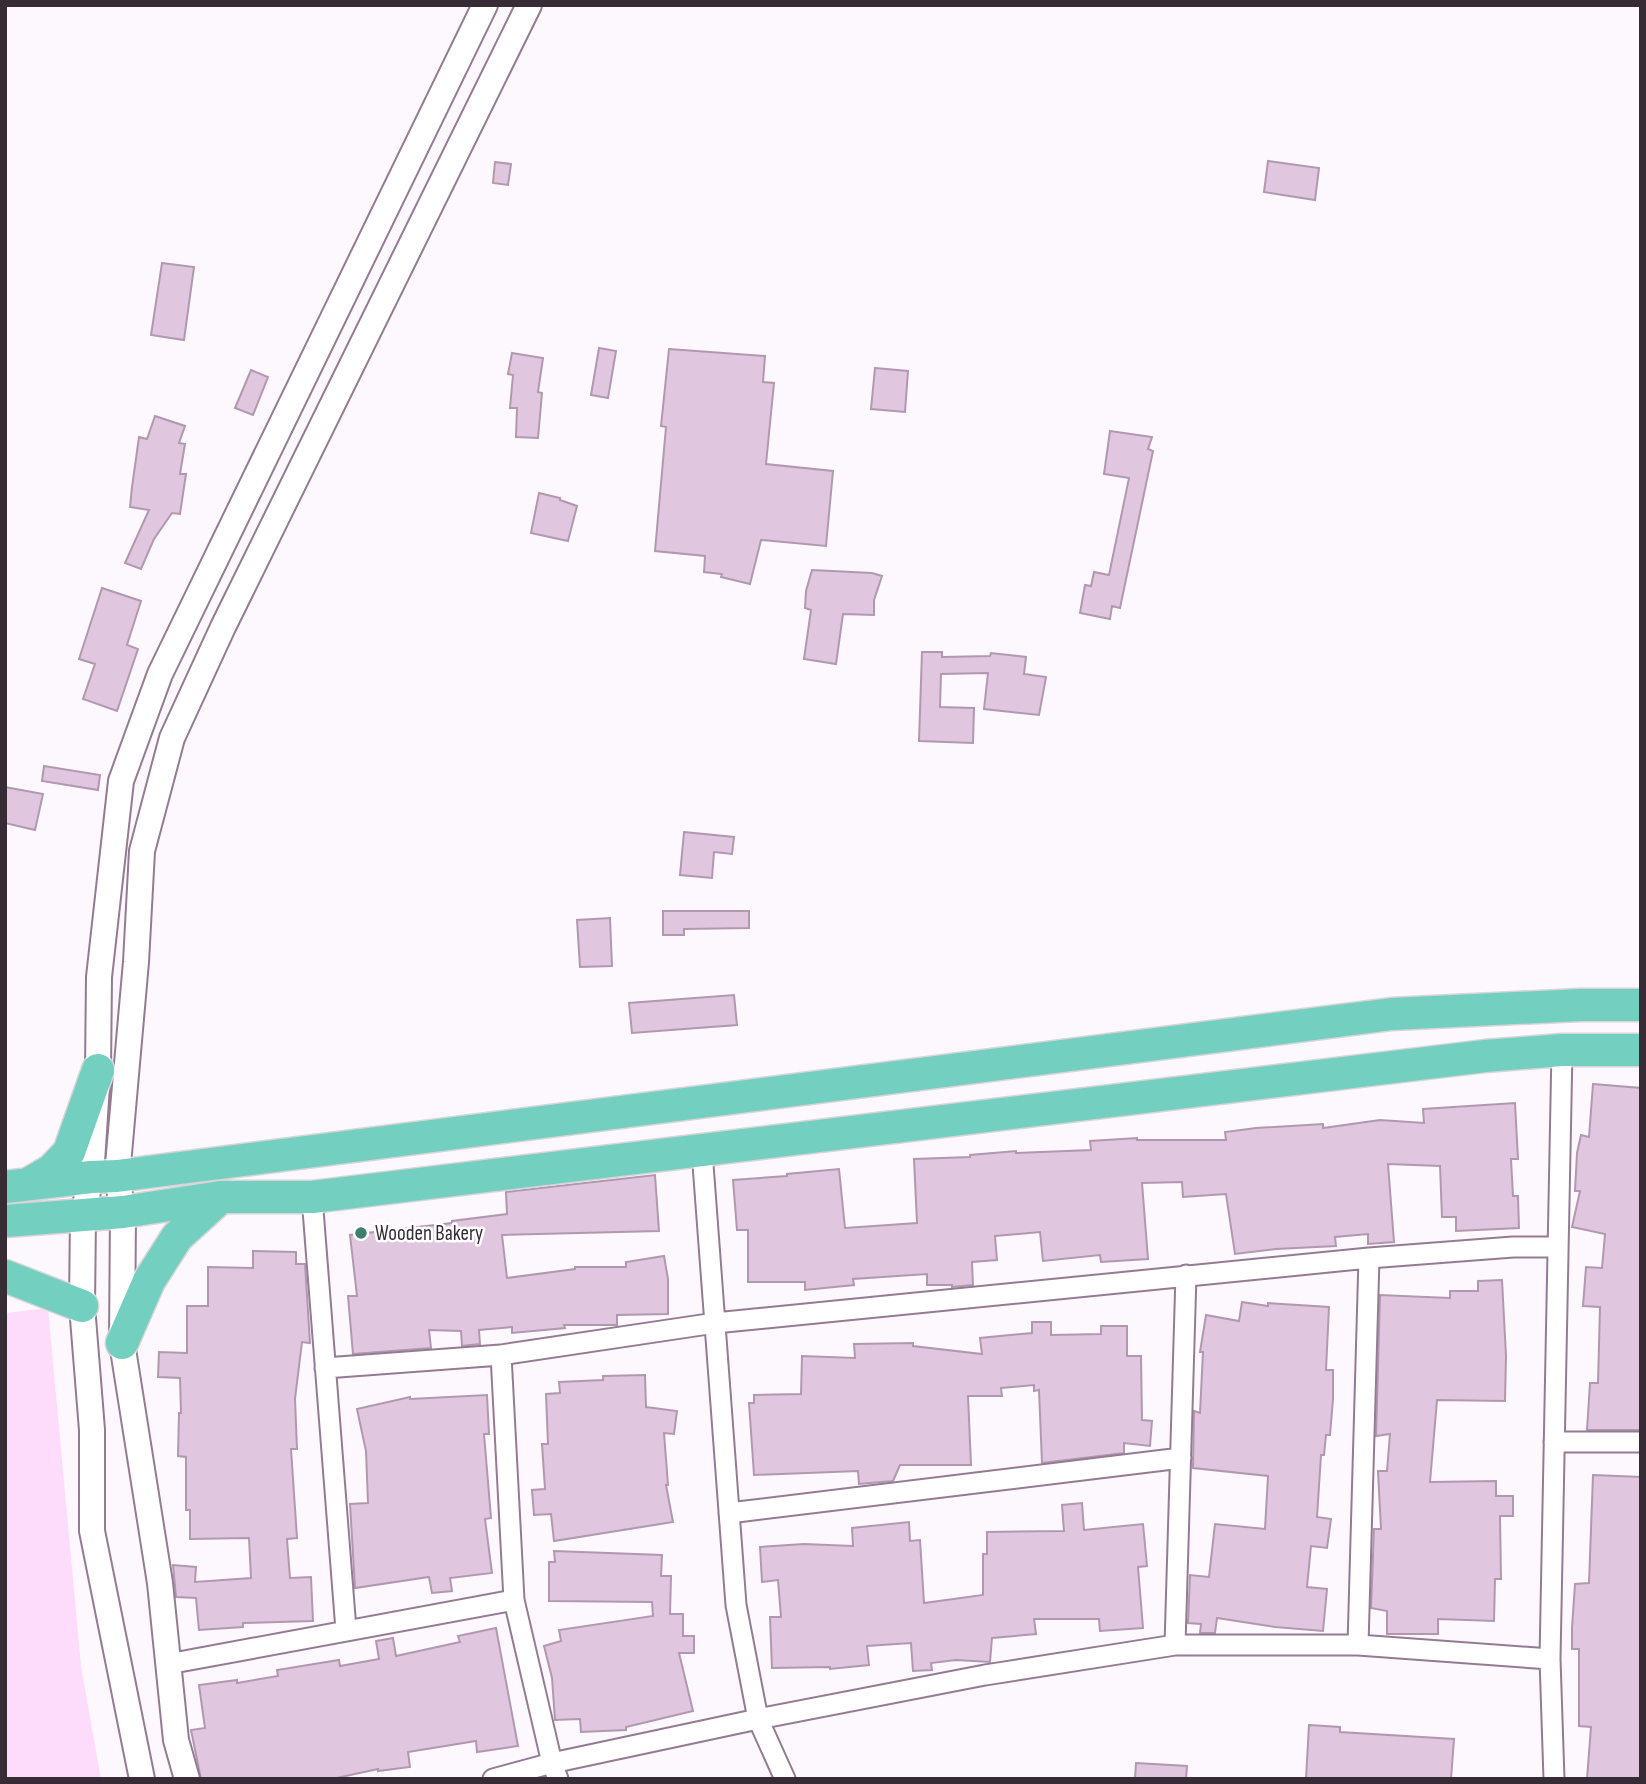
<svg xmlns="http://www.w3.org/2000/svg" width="1646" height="1784" font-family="'Sofia Sans Condensed',sans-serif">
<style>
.green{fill:#fddcfb}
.building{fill:#e1c6df;stroke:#b198b0;stroke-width:2}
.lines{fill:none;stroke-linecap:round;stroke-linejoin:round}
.minor-casing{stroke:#947b93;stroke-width:23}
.tertiary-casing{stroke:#947b93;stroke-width:28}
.primary-casing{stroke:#d7d5d7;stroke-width:35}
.minor{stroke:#fff;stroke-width:19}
.tertiary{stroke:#fff;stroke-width:24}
.primary{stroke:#73cfbf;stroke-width:32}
.poi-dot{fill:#3d7f6f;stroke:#fff;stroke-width:2.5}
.labels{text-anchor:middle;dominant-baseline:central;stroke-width:5;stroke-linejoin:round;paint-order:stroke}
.poi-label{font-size:21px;fill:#372c36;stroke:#fff;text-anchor:start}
</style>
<rect width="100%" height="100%" fill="#fdf8fd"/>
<!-- green -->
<path class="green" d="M48,1308l33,358 20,113h-96v-466z"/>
<!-- building -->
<path class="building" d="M1268,161l51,7 -4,32 -51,-8z
M495,162l16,2 -3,21 -15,-2z
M162,263l32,4 -10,73 -33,-5z
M599,348l17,3 -8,47 -17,-3z
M669,349l96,7 -2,26 11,1 -8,81 67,7 -7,75 -65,-6 -11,44 -29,-7 1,-3 -18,-2 1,-16 -50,-5 11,-124 -5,-1z
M512,353l31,5 -5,34 4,1 -4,45 -22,-1 1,-29h-7l3,-33 -5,-1z
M875,368l33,3 -3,41 -34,-3z
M251,370l17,7 -15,38 -18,-7z
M155,416l30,10 -6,17 6,1 -5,30h6l-6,40 -8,-1 -18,26 -13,30 -16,-6 24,-53 -19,-3 2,-20 7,-50 8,2z
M1110,431l42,6 -4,12 5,2 -33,157 -8,-2 -2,13 -30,-6 5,-28 6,1 3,-14 15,3 20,-97 -25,-4z
M539,493l21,5v2l17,6 -9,35 -37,-8z
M812,570l60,3 10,3 -8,24v15l-31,-1 -7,50 -32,-5 7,-49 -6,-2 1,-17z
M102,588l39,13 -14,44 11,4 -21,62 -34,-12 12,-35 -16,-5z
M922,652h20v5l48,-1 1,-3 35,4 -2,17 22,3 -7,38 -55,-6 4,-36 -47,1 -1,33 34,1 -1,35 -54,-2z
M44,766l56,9 -2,15 -56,-9z
M5,787l38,7 -8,36 -30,-7z
M684,832l50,5 -2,17 -18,-2 -2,26 -32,-3z
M663,911h86v17l-65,1v6h-21z
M610,918l2,48 -32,1 -3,-47z
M734,995l3,30 -105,8 -3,-30z
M1593,1084l48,4v342h-54l3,-47h8l2,-76 -17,-1 3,-39 16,1 3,-34 -33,-7 8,-36h-5l2,-38 4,-18 8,2z
M1515,1103l3,56h-7l2,37h5l1,32 -63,3v-14h-14l-2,-51 -52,-2 6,78 -26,2v-10l-33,3 1,9 -60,3 -41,5 -9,-60 -43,3 -1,-15 -40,1 6,76 -47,3 -1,-7 -57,6 -3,-29 -45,4 2,24 -25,2 1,23 -21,2v-2h-25v-11l-74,5 1,6 -49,5v-8h-57v-52h-11l-4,-50 54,-4v-2l52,-5 6,59 72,-5 -3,-64 56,-2v-2l46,-4v2l75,-3 -1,-9 47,-3v2h89l-1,-8 31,-4 67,-4v4l57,-8 44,3 -1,-14z
M655,1175l4,56 -157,4 5,43 68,-9v-2h51v-5l38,-6 4,23v35l-51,1v10h-53l1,3 -53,5v-6l-33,3 1,14 -18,2 -1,-15 -32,-1 2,18 -78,6 -5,-58h9l-7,-61 102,-12v-2l55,-7 -1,-22z
M253,1251l43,1v12h9l5,79 -8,-1 -7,57 2,50h-6l6,89 -10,1 3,39 21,-1 2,44 -70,2v4l-44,3 -3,-32 -20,-1 -3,-32 23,2 -1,15 56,-4 -2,-40 -59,1v-29h-4v-53l-8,-1 1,-43h2l-1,-35 -22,-1 1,-25 28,1v-47h21v-39l45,1z
M1502,1280l4,76 -1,45 -68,-1 -7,82 66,-1v15h17v20h-13l1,63h-6l-1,42 -56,-2v15h-51v-23l-16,-3 3,-79h7l-3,-58h9l3,-37 -14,2 4,-141 70,3v-7h28v-10z
M1242,1302l26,4v-3l61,4 -3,63h7v29l-3,36h-4l-2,20h-3l-4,62 14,2 -4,29 -16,-2 -4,41 20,2 -4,42 -48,-4 -58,-9 -2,15h-15l1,-9 -13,-1 2,-48 19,2 6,-53 50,5 3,-53 -75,-8 1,-57 6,2 3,-61h-3l6,-37 33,6z
M1032,1322h19v13l50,-1v-8h26v30h14l1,64 10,1 -2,25 -26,-3v10l-82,10 -3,-73 -5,1v-6l-33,3 1,8h-34l3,69h-71l-7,16 -34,3 -1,-13 -104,4 -5,-72h5v-8l47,-1 1,-38 53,2 -1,-14 59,-1v3l69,8 -2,-16 52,-5z
M645,1375l1,32 31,4 -3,23 -10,-1 4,52h-2l7,37 -119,19 -3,-27 -17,1 -2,-25 13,-1 -3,-45h6l-2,-50 14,-1 -1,-11 44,-2v-4z
M487,1395l2,39h-5l7,84 -6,1 7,54 -42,5 2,13 -20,2 -3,-16 -74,11 -5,-84 18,-1 -2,-52 -9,-42 53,-12v2z
M1593,1475l48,2v302h-54l4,-52 -12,-1v-77h-7v-21l3,-44 14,-1z
M1082,1503l2,27 59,-6 4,42 -9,1 5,61 -43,3 -1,-12h-65l2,15 -44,4 -2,24 -34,-2 -25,3 1,7 -19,1 -2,-28 -44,3 2,19 -39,4v-2l-58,1 -2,-51h11l-3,-37 -16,2 -2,-35 44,-3 49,2 -1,-18 57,-6 1,19 10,-1 4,63 59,-8v-41h4v-22l77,-1 -2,-26z
M554,1551l108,4 -1,21h10l-1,38h13v22h11v17h-15l14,58 -67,16v3l-45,2 -1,-13 -25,1 -3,-42 -8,-32 17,-5 -2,-11 94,-14 -1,-14 -103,-1v-39h6z
M496,1628l22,118 -41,6 -1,-11 -68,11 2,15 -32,4v-2l-46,10h-131l-10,-49 14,-2 -6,-43 38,-5v3l41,-7 -1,-6 62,-10 1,6 39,-7 -3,-18 17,-3 3,18 64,-14 -2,-6z
M1309,1725l31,2v5l114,7 -3,40h-145z
M1136,1763l51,3 -1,13h-51z"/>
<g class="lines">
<defs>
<path id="minor" d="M702,1151l34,454 22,114 27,60
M312,1197l34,433
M1369,1258l144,-11h45
M325,1368l176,-13
M1554,1442h87
M729,1513l452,-55
M1175,1645l11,-370
M168,1664l346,-64
M493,1779l59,-16 206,-44 227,-44 190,-30h183l192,14
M558,1779l-6,-16 -38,-163 -13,-245 214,-32 654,-65 -11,387
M1554,1779l-4,-120 12,-609"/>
<path id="tertiary" d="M142,1779l-50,-248v-101l-10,-124 1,-91 8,-38 7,-107 1,-93 22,-196 39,-107 325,-669
M187,1779l-11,-39 -16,-157 -38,-240 1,-131 -6,-36 19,-214 6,-111 30,-113 51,-111 306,-622"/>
<path id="primary" d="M28,1184l24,-14 17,-18 29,-82
M5,1187l86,-10 26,-1 1275,-162 188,-9h61
M5,1221l118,-9 98,-15h91l1173,-141 77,-6h79
M5,1276l77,30
M122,1343l27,-62 28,-44 44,-40"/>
</defs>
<!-- minor casing -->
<use href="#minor" class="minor-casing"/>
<!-- tertiary casing -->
<use href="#tertiary" class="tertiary-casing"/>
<!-- primary casing -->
<use href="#primary" class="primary-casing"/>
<!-- minor -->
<use href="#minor" class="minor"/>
<!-- tertiary -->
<use href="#tertiary" class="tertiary"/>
<!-- primary -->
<use href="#primary" class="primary"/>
</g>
<!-- markers -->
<circle class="poi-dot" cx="361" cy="1233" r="7"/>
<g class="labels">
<!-- poi labels -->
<g class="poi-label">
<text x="375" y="1233">Wooden Bakery</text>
</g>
</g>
<!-- border -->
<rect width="1646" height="1784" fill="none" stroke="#372c36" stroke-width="14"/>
</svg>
